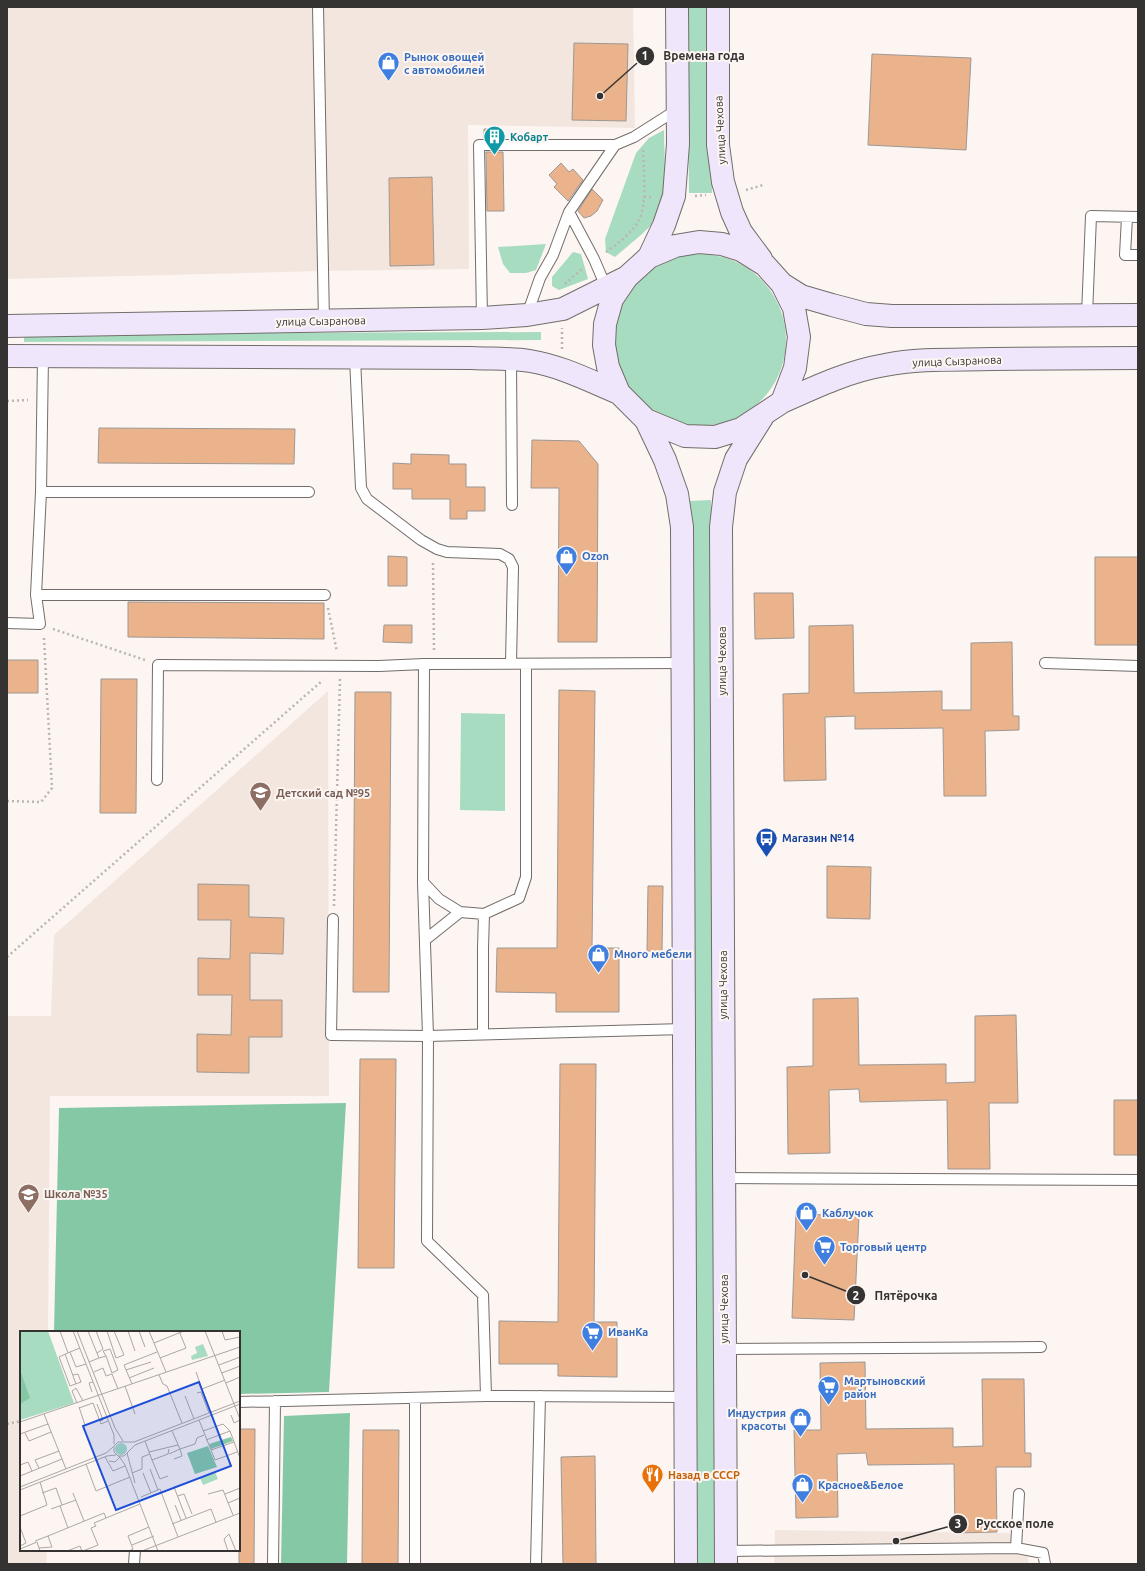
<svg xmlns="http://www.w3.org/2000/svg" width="1145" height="1571" font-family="Ubuntu,sans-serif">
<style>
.built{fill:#f3e6df}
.green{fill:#a8dcc0}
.forest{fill:#85c8a6}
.building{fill:#ebb38b;stroke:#9d9894}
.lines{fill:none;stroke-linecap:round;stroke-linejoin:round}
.lane-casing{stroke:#726d6a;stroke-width:12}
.secondary-casing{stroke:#726d6a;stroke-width:24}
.path{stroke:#bab5b3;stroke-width:2.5;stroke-dasharray:2 3;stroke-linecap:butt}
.lane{stroke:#fff;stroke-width:10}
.secondary{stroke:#f0e6fb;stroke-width:22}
.labels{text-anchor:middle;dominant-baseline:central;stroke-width:4;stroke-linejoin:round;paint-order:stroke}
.shop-label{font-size:11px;font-weight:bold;fill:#366cbe;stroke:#fcf5f2;text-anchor:start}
.street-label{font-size:11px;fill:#353332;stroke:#fcf5f2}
.culture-label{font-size:11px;font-weight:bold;fill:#0d838f;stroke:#fcf5f2;text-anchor:start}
.education-label{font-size:11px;font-weight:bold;fill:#785e54;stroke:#fcf5f2;text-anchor:start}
.transit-label{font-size:11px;font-weight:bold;fill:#164399;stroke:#fcf5f2;text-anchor:start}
.food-label{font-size:11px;font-weight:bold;fill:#c56008;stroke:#fcf5f2;text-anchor:start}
.inset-road{fill:none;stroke:#aca7a5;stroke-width:1}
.view{fill:#1d4ed8;fill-opacity:0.15;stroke:#1d4ed8;stroke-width:2}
.inset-edge{fill:none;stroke:#353332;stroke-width:2}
.leader{fill:none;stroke:#353332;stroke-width:1.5}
.callout-dot{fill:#353332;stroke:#fcf5f2;stroke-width:1.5}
.mark-label{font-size:12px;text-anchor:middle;font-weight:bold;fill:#fff}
.callout-label{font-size:12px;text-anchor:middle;font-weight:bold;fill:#353332;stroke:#fcf5f2;stroke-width:4;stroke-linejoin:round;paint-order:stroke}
</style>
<rect width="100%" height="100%" fill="#fcf5f2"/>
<!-- built -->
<path class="built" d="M7,7h626l2,121 -167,-3 1,144 -148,2 -314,8z
M328,691l1,405h-279l-2,236h-27v218h26l-1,14h-39v-548h44l3,-81z
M775,1530l234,3 17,17 3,14h-255z"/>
<!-- green -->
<path class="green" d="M687,7h23l2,186h-23z
M664,130c0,21 4,67 -5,85 -6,12 -33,32 -44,42l-9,-5 -1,-13 31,-86 13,-15z
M546,244l-10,26 -10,3h-16l-7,-9 -5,-17z
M573,252l8,2 7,25 -29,11 -7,-4v-9z
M614 340a86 86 0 1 1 172 0a86 86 0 1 1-172 0Z
M541,332v8l-517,2v-8z
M711,500l6,1064h-22l-6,-1063z
M461,713l44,1v97l-45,-1z"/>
<!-- forest -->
<path class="forest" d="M346,1103l-17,289 -90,2v-62h-185l5,-224z
M350,1413l-3,151h-66l3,-148z"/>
<!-- building -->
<path class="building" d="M574,43l54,1 -2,77 -54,-1z
M872,54l99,4 -5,92 -98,-5z
M484,129h18l1,9h-19z
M486,152h17l1,59h-17z
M561,163l8,9 4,-3 10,11 -15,21 -14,-14 3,-3 -8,-9z
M432,177l2,88 -44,1 -1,-88z
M592,189l11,11 -6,11 -6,5 -7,2 -6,-7z
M99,428l196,1 -1,35 -196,-1z
M532,440l47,1 19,23 -1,178h-39l1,-154h-28z
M411,454l38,1v9h17v23h19v24h-18v8h-17v-20h-38v-10h-19v-26l18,1z
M388,556l19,1v29h-19z
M1095,557h43v88h-43z
M754,593h39l1,45 -39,1z
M128,602l196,1v36l-196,-2z
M384,625h28v18l-29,-1z
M853,625l1,68 88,-2v19h29v-67l41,-1 1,74h6v14l-34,1 1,65h-42l-1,-68 -88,1v-13l-30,1 1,63 -42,1 -1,-87 26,-1v-67z
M7,660h31v33h-31z
M101,679h36l-1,134h-36z
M559,690l36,1 -3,257h27v64h-63v-19l-60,-1 1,-44h60z
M355,692h36l-2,300h-36z
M827,866l44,1 -1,52 -43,-1z
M198,884l51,1v32l35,1 -1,36 -33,-1v47h32v37h-33v36l-52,-1v-38l34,1 1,-40h-34v-37l32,1 1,-39h-33z
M648,886h15l-1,66 -15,-1z
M858,998l1,67 87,-1v19l29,-1v-66l41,-1 2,88h-29l1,66h-42l-1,-69 -87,2 -1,-13 -30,1 1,63 -42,1 -1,-87 26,-1v-67z
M360,1059h36l-2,209h-36z
M560,1064h36l-2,258h23v55l-59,-1v-12h-59v-43l59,1z
M1114,1100h24v55h-24z
M796,1214l63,2 -5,104 -62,-2z
M865,1362l1,67 87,-1v19l30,-1 -1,-67h42l1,74h6v14h-35l1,65 -42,1 -1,-69 -86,1 -2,-12 -29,1 1,63 -42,1 -2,-88h27l-1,-67z
M239,1429h16l-1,135h-15z
M363,1430h36l-1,134h-36z
M595,1456l1,108h-33l-2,-107z"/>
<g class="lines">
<defs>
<path id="lane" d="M318,7l6,314
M1127,217l-2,38h13
M606,287l-12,-28 -25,-47 46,-67
M527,315l13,-37 13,-23 16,-43
M1087,315l4,-99 47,1
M482,318l-3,-173h136l19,-8 44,-28
M355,358l6,130 6,11 54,41 16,9 10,3 53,2 9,5 4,8 -2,96
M511,360l1,145
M41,492h268
M36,595h289
M7,623l33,1 -4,-29 5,-103 2,-136
M1045,663l93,3
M424,664l258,-1
M157,780l1,-115 221,1 45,-2 -1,218 16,17 21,13 24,2
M333,919l-2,116 97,1 -5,-154
M425,940l35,-28
M483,1034v-86l1,-34 35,-16 7,-21v-213
M723,1178l415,2
M724,1349l317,-2
M486,1396l-3,-101 -56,-54 1,-205 256,-7
M239,1402l247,-6 200,1
M1016,1548l27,5 2,11
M726,1551l290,-3 3,-54
M134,1564l1,-14
M273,1564l2,-163
M415,1564v-166
M536,1564l4,-168"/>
<path id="secondary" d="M718,7v138l5,37 9,30 9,20 20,27
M699,242l23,2 19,6 24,15 17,19 12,24 5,29 -4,31 -13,34 -41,27 -26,8 -30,-1 -39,-16 -27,-27 -11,-26 -4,-22 1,-21 7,-25 15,-22 22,-20 26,-11z
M649,257l15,-32 10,-29 4,-52 -1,-137
M782,284l19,12 31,9 34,9 26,2h59l187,-1
M7,326l475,-8 45,-3 36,-6 64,-32
M7,356l465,2c19,1 39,0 58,3 31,5 60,20 89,32
M782,402c33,-15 67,-31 103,-37 35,-7 72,-5 107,-6 48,0 97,-1 146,-1
M646,420l19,40 12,34 5,33 4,1037
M726,1564l-5,-1037 4,-35 11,-33 27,-43"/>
</defs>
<!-- lane casing -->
<use href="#lane" class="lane-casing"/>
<!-- secondary casing -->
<use href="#secondary" class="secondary-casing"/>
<!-- path -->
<path class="path" d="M746,190l17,-5
M695,196l11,-1
M644,197h10
M606,252c10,-7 28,-21 33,-32 9,-18 4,-52 4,-72
M565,284l17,-15
M562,349v-21
M7,401l21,-1
M433,563l1,87
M328,608l9,44
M53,629l92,31
M7,801l34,1 11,-14 -8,-150
M334,906l6,-227
M7,957l316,-277
M7,1424l14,-3"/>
<!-- lane -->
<use href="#lane" class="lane"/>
<!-- secondary -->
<use href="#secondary" class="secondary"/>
</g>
<!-- icons -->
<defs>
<symbol id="shop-pin" viewBox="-11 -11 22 30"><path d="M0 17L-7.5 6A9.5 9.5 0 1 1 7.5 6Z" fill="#3f7fe0" stroke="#fcf5f2"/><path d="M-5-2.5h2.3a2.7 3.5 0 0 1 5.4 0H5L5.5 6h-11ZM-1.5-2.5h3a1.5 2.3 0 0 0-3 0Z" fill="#fff"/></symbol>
<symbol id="building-pin" viewBox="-11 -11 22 30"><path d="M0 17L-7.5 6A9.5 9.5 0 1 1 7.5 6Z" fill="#0f9aa8" stroke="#fcf5f2"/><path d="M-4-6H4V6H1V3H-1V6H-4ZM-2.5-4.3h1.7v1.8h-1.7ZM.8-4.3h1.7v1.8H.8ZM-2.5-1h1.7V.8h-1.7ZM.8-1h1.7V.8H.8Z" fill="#fff"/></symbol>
<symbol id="school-pin" viewBox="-11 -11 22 30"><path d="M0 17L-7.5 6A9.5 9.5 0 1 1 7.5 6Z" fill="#8d6e63" stroke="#fcf5f2"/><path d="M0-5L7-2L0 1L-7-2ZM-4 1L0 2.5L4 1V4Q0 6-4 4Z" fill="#fff"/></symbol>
<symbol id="bus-pin" viewBox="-11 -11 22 30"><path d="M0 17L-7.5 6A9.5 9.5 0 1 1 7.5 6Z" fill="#1a4fb4" stroke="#fcf5f2"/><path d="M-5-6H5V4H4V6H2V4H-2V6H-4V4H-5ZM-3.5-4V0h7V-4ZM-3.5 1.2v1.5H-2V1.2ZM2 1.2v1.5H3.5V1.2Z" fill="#fff"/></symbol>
<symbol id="supermarket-pin" viewBox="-11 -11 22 30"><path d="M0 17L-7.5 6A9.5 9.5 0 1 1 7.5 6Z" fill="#3f7fe0" stroke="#fcf5f2"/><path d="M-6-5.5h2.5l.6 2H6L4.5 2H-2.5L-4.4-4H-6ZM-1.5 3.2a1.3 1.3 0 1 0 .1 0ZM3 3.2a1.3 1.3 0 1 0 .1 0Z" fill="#fff"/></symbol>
<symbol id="restaurant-pin" viewBox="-11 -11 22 30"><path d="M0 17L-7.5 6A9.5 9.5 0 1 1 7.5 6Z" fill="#e8710a" stroke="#fcf5f2"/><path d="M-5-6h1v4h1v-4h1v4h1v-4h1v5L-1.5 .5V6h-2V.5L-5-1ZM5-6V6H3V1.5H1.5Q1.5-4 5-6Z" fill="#fff"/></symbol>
</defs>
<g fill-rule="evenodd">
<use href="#shop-pin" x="376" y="50" width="25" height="34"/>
<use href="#building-pin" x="482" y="124" width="25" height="34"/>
<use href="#shop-pin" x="554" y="544" width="25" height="34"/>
<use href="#school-pin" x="248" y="780" width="25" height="34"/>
<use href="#bus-pin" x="754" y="826" width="25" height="34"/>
<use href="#shop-pin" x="586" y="942" width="25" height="34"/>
<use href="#school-pin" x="16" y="1182" width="25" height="34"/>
<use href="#shop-pin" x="794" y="1200" width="25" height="34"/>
<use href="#supermarket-pin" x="812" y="1234" width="25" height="34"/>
<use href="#supermarket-pin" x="580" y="1320" width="25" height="34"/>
<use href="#supermarket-pin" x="816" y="1374" width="25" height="34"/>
<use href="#shop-pin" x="788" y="1406" width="25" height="34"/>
<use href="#restaurant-pin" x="640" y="1462" width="25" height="34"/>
<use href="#shop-pin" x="790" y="1472" width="25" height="34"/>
</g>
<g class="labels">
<!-- shop labels -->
<g class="shop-label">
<text x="404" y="57">Рынок овощей<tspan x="404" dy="13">с автомобилей</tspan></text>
<text x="582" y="556">Ozon</text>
<text x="614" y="954">Много мебели</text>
<text x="822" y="1213">Каблучок</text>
<text x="840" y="1247">Торговый центр</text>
<text x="608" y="1332">ИванКа</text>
<text x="844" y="1381">Мартыновский<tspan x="844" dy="13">район</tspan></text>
<text x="786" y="1413" text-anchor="end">Индустрия<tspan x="786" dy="13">красоты</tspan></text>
<text x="818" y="1485">Красное&amp;Белое</text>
</g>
<!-- street labels -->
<g class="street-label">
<text transform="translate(720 130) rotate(-93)">улица Чехова</text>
<text transform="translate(321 321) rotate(-1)">улица Сызранова</text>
<text transform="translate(957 361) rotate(-2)">улица Сызранова</text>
<text transform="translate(722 661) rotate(-90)">улица Чехова</text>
<text transform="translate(723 985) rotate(-90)">улица Чехова</text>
<text transform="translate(724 1309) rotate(-90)">улица Чехова</text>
</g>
<!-- culture labels -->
<g class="culture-label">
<text x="510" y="137">Кобарт</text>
</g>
<!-- education labels -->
<g class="education-label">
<text x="276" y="793">Детский сад №95</text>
<text x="44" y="1194">Школа №35</text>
</g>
<!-- transit labels -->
<g class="transit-label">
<text x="782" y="838">Магазин №14</text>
</g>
<!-- food labels -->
<g class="food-label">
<text x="668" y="1475">Назад в СССР</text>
</g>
</g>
<!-- overview -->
<g transform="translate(20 1331)">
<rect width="220" height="220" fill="#fcf5f2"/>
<path d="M0,0h28l26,72 -54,17zM183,13l5,12 -16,4 -1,-4 6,-3 -2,-6zM95 118a6 6 0 1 1 12 0a6 6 0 1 1-12 0ZM195,141l3,7 -15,6 -3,-7z" fill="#a8dcc0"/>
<path d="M0,39l10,28 -10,6zM211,106l2,4 -22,8 -2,-5zM188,115l9,21 -22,7 -8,-21z" fill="#85c8a6"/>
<path class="inset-road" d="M40,0l8,22M53,0l41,104v9M57,0l38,97 8,13M68,0l11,27 -10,4M76,0l7,18 -6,4M87,0l9,27 8,-3 -10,-24M108,0l7,20M119,0l6,16M129,0l17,41M185,0l35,88M202,0l3,9 15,-3M134,12l30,-12M60,17l-10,4 6,15 10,-3M50,21l-11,5 11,29 11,-4 -3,-8 -5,1M45,23l11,30M86,25l-3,-5 7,-2 8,21 -6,3M79,27l7,-2 6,17M140,27l26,-10 -7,-17M199,34l21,-8M106,39l25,-8M74,41l9,-4 3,8 6,-2 6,15M176,41l6,17 23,-9M202,42l18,-7M139,44l4,9 4,2 15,37M109,47l25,-10M206,52l14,-6M112,53l-8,-19 33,-13M105,55l10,28M72,61l-3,-9 4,-1M177,62l4,-1 8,21M165,65l9,23M220,70l-106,41h-16l-4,4v6l4,4h6l11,-11 105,-41M57,72l-5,-12 4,-3 7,13M77,73l6,16 -3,1M59,76l6,18M59,77l14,-5 8,21 7,-3M24,83l22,55M211,84l3,8 6,-3M179,89l16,40 22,-8M0,91l220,-75M152,100l8,18 15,-5 2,-6 7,-3M183,100l20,-7 7,7M5,102l4,8 22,-9M0,103l28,-10M186,109l24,-9 10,27M125,110l7,19M191,119l23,-8M129,121l29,-7M107,122l8,30M149,123l11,-5 2,7 -8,3M99,125l6,9 33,86M85,126l8,14 12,-5M89,130l6,1 5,-5M66,133l10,27 34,-14M0,134l8,-3 4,9M19,137l-4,-8 24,-9M130,138l8,21M112,142l10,-4v-12l8,-3M123,142l8,20M0,145l42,-17M148,145l-8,3 -8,-19 16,-6 1,-5M164,153l-10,3 12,31M0,156l86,-34 7,-6M0,159l87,-34 9,-1M22,162l14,-5 6,17M53,162l11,28M188,163l15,-4 10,25M205,163l15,-6M158,165l6,-2 8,20M121,166l19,-8 18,48M208,172l12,-5M155,174l6,15M40,175l8,22M31,178l25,-9M0,185l27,-11 -7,-23M152,193l39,-15 5,13M0,196l6,16 -6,3M28,205l56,-23 2,5M15,210l13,-5 4,11 -13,1M112,214l22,-9M0,218l17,-7 3,9M47,220l13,-5 2,5M63,220l15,-6 -7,-17 5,-2 -2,-3 46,-19M109,220l4,-2 -5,-13 21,-9M122,220l98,-38M208,220l-4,-12 5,-5 7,17"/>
<path class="view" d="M179,51l32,84 -115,44 -33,-84z"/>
<rect width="220" height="220" class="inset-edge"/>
</g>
<!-- callouts -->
<path class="leader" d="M600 96L645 56M805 1275L856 1295M896 1541L958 1524"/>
<g class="callout-dot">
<circle cx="600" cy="96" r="4"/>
<circle cx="805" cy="1275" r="4"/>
<circle cx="896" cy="1541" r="4"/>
<circle cx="645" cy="56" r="10"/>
<circle cx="856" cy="1295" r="10"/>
<circle cx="958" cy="1524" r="10"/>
</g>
<g class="mark-label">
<text x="645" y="60">1</text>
<text x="856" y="1300">2</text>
<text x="958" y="1528">3</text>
</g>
<g class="callout-label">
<text x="704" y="60">Времена года</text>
<text x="906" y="1300">Пятёрочка</text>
<text x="1015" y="1528">Русское поле</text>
</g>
<!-- border -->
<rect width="1145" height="1571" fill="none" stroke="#353332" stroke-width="16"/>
</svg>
